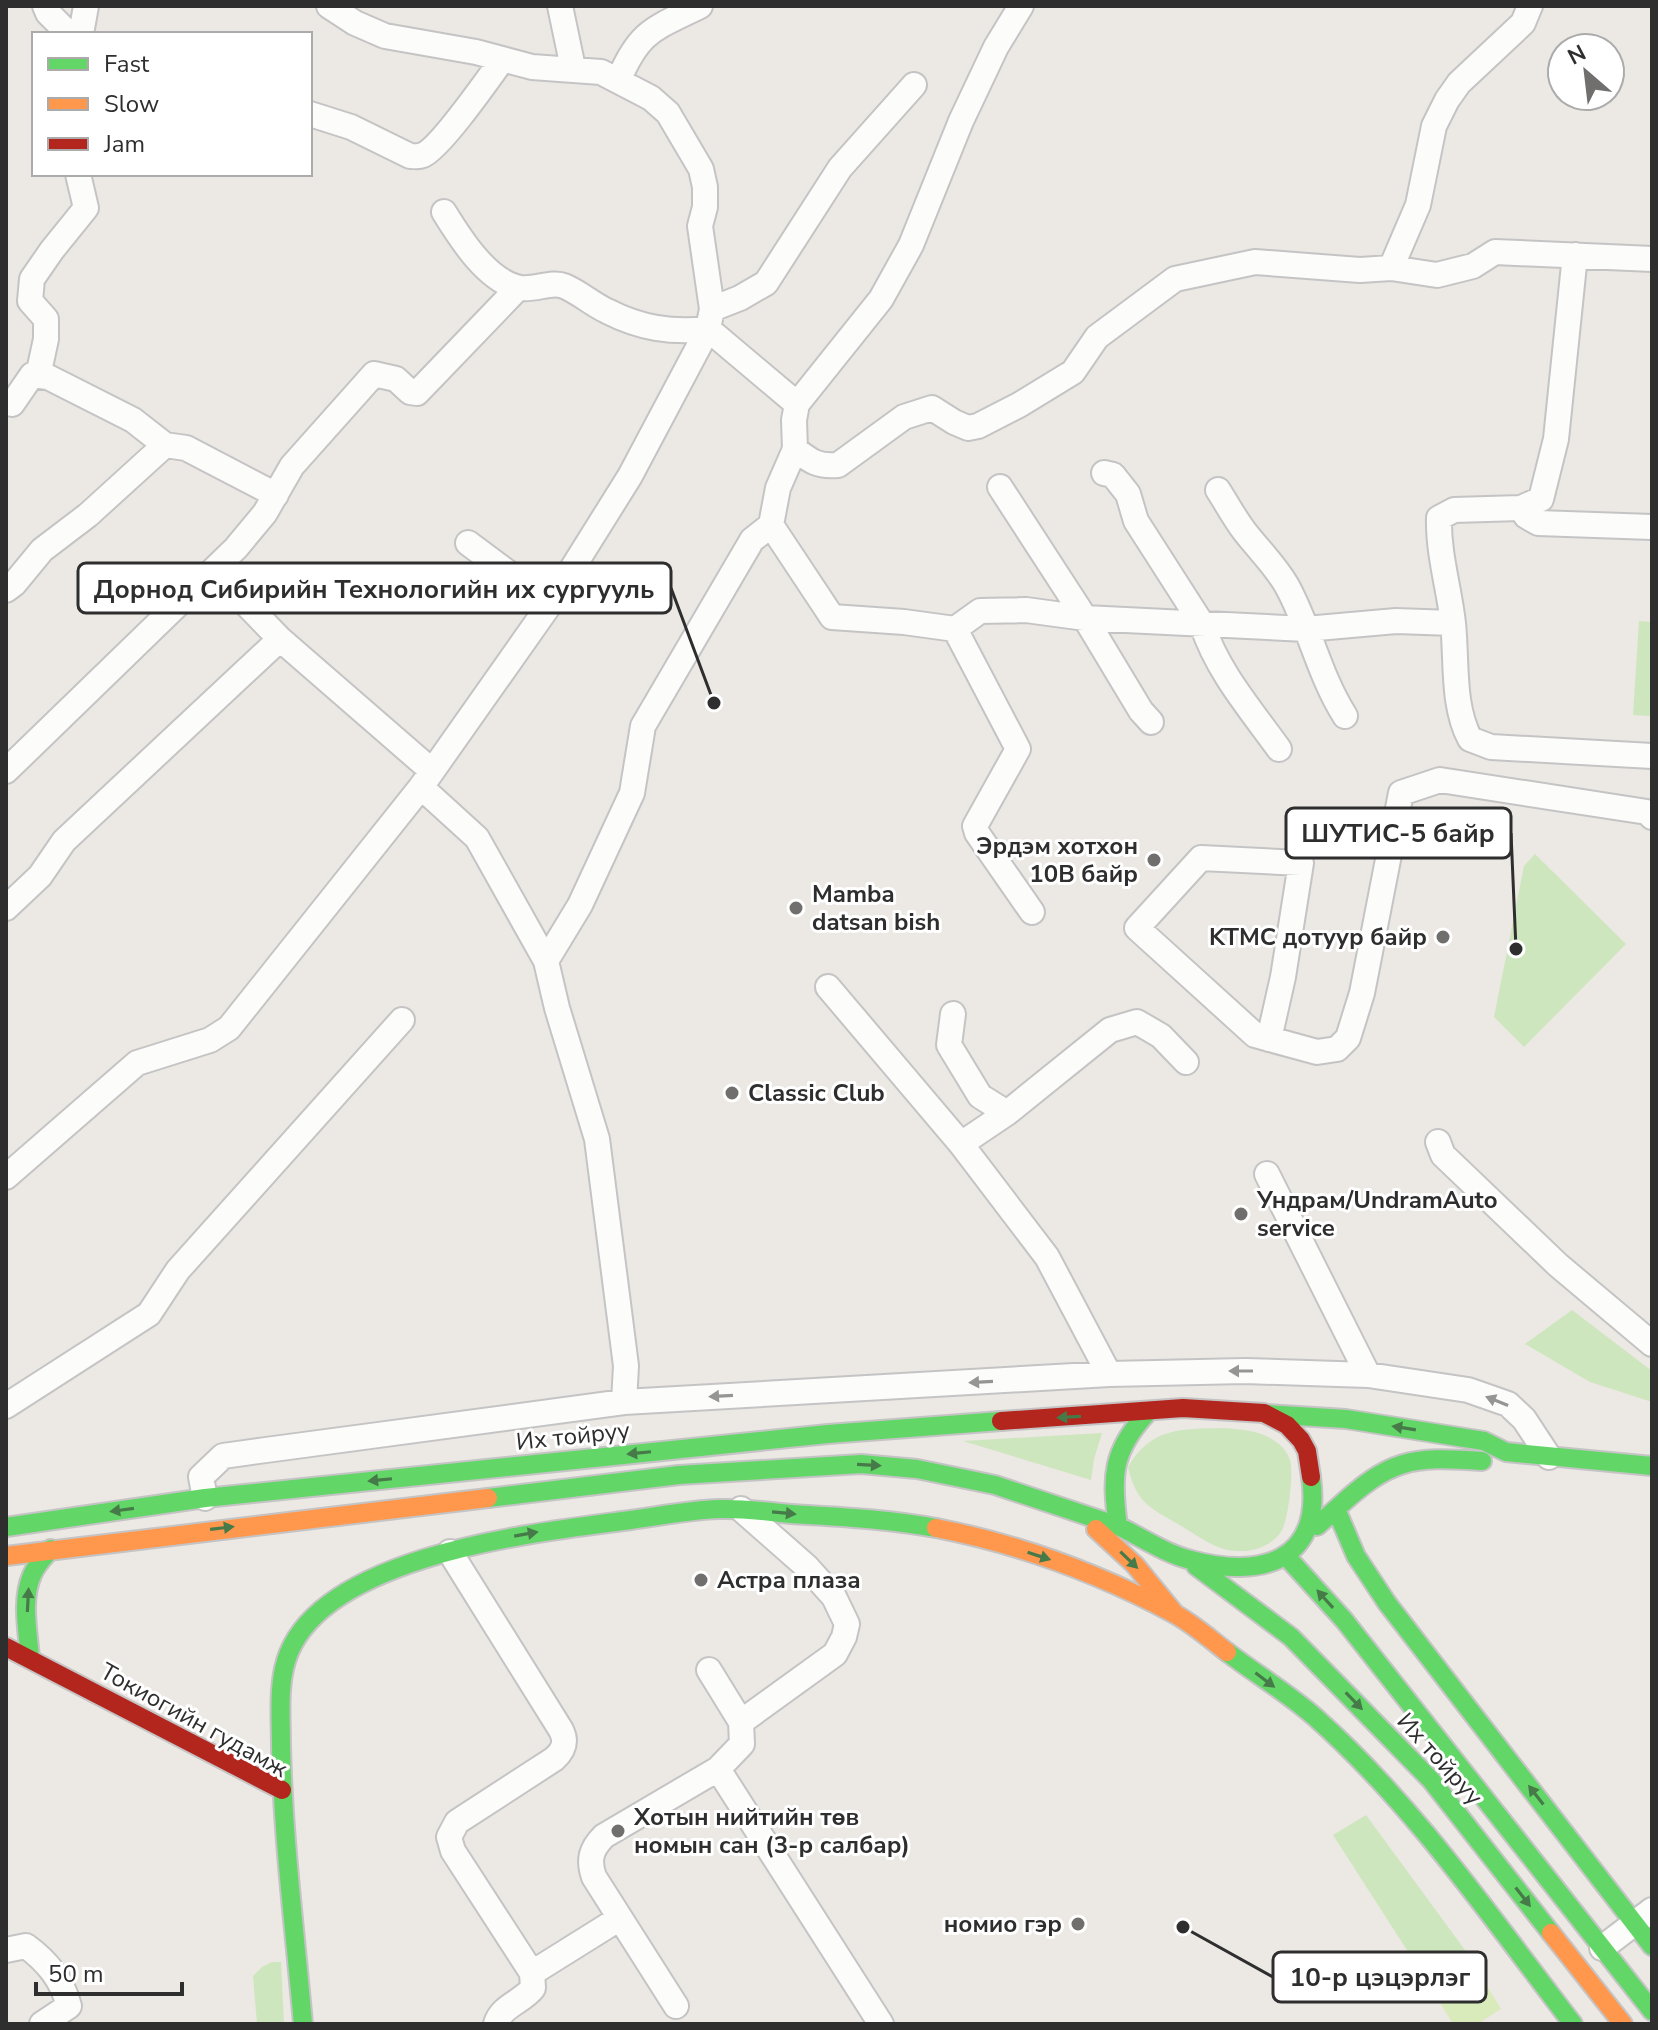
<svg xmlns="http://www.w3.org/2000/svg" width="1658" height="2030" font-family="'Nunito Sans',sans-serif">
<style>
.green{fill:#cee6be}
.pitch{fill:#d9eabb}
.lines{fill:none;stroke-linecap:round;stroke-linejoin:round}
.street-casing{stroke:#c5c4c5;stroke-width:28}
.fast-casing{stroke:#c5c4c5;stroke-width:22}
.slow-casing{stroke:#c5c4c5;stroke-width:22}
.jam-casing{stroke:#c5c4c5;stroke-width:22}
.street{stroke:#fcfcfb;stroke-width:24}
.fast{stroke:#63d668;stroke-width:18}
.slow{stroke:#ff974d;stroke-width:18}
.jam{stroke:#b3261e;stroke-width:18}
.oneway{fill:#959594}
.oneway2{fill:#467a48}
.poi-dot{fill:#706f6e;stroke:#fff;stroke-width:3}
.labels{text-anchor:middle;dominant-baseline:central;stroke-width:6;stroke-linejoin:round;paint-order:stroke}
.poi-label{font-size:24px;font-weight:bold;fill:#2e2e2e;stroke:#fff;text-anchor:start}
.street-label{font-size:24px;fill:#2e2e2e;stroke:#fff}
.leader{fill:none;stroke:#2e2e2e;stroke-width:3}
.callout-dot{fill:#2e2e2e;stroke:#fff;stroke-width:3}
.callout{fill:#fff;stroke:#2e2e2e;stroke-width:3}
.callout-label{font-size:26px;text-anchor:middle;font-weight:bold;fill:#2e2e2e}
</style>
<rect width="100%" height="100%" fill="#ece8e4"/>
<!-- green -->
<path class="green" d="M1639,621l13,1v94l-19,-1z
M1535,854l91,90 -102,103 -30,-30 30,-151z
M1572,1310l80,61v31l-62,-20 -65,-38z
M1223,1428c21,2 40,2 57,17 4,3 9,11 10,15 4,12 -2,62 -9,72 -9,13 -27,20 -43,19 -21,0 -38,-14 -55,-24 -32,-19 -46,-22 -55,-60 23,-40 54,-38 95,-39z
M1102,1433l-8,26 -3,21 -128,-39z
M1366,1815l99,135 -42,25 -90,-140z
M272,1962h9l3,62h-27l-4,-48 9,-9z"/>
<!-- pitch -->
<path class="pitch" d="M1465,1950l36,59 -24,15h-24l-30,-49z"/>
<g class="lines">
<defs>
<path id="street" d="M45,6l3,7 21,21
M329,6l26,17 30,13 91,16 56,15 69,5 50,26 17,15 33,56 4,18v20l-5,19 12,83 -4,20 -78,147 -80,128 -129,183 56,51 69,123 11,47 40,131 29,227 -2,36
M560,6l13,62
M81,34l5,-28
M619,79c21,-49 35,-50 81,-73
M310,114l41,13 59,29c6,0 8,1 13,-1 17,-7 66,-77 79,-95
M444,212c16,26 44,71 77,76 14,2 31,-7 43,-2 15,6 28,18 43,25 33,17 64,22 101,18l89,75
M1575,255l-19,184 -15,60 -20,9 -67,2 -15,8c-1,35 10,70 14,105 4,39 -1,82 17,116l21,8 161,9
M1391,268l27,-63 16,-79 13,-26 12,-17 64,-60 7,-17
M712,309l28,-11 26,-15 74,-115 74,-83
M38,376l8,-37v-20l-16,-18 2,-22 20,-29 34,-42 -8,-34
M12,404l20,-29 16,2 85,43 32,25
M795,449c15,12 23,18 43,16l66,-48 28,-9 22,14 14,6 10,-2 41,-21 54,-33 24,-35 78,-58 80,-17 105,8 31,-2 46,7 36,-9 22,-14 157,7
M1104,473l9,2 15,19 8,27 66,103c15,47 49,86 77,125
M1000,487l85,131 56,93 10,11
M1218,490c9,14 17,29 27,42 14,18 30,33 42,54 23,42 32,89 58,130
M1521,508l5,8 12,7 114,4
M771,525l61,92 72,5 51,7 25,-18 46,-1 59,8 221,11 90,-8 57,2
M468,543l82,61
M214,571l66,68 152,132
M6,590l8,-6 28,-34 46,-35 77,-70 21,3 90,47
M955,629l63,120 -43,77 2,7 55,79
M6,771l230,-223 29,-35 27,-47 82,-92 22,5 14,13 7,1 101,-105
M6,908l34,-32 24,-35 216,-202
M546,961l34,-56 52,-112 11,-67 109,-186 19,-15 7,-37 17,-39 -1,-29 3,-16 84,-105 30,-54 50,-124 35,-74 25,-41
M828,987l133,157 86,113 62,117
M953,1014l-4,31 31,51 27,17 -46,31
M1269,1039l14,-62 18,-114 -100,-5 -64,70 118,107 62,17 20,-3 11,-11 14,-45 39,-200 39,-13 207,32 5,5
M1007,1113l103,-83 27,-8 24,14 25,26
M1438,1142l5,13 115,110 94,79
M1267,1174l101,201
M6,1177l131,-114 73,-23 19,-12 192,-241
M6,1406l143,-92 29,-44 224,-250
M205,1498l-4,-21 22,-21 43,-6 358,-48 485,-28 136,-3 123,4 100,15 40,14 16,15 25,38
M741,1509l66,58 27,30 13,27 -3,13 -9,17 -94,68
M450,1552l111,178c6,12 3,20 -7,29l-97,63 -8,15 4,14 79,122 1,15c-11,14 -32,18 -37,36
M718,1769l163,255
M1602,1948l50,-38
M6,1950l20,-4c22,16 36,34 43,60l-27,18
M532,1973l88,-55
M676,2006l-82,-129c-6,-17 -3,-28 10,-41l114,-67 24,-25 -1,-22 -32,-52"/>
<path id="fast" d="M1147,1413c-35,38 -36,63 -29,113 23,11 48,28 73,34 69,19 132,2 120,-83
M1266,1414l80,5 138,22 22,11 146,14
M488,1498l191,-23 182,-11 56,5 78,16 123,41
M1336,1509c54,-50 74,-53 146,-48
M1317,1526l19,-17 20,47 31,47 265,343
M6,1527l199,-29 623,-64 173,-13
M1286,1556l58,64 308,391
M1196,1566l95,71 140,143 120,153
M1227,1652c29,22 62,42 88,65 100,89 177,202 258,307
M30,1658c-2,-26 -9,-58 2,-83 4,-10 12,-18 19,-26
M303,2024c-8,-92 -20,-185 -22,-278 0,-27 -3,-59 5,-85 31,-104 245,-128 337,-140 32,-4 64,-11 96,-12 24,-1 49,3 73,5 49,3 96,5 144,14"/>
<path id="slow" d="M936,1528c82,16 164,46 237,85 19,10 37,26 54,39
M1096,1529l39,36 40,49
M6,1556l482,-58
M1551,1933l72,91"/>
<path id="jam" d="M1001,1421l182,-13 81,5 23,12 14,15 6,11 4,26
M6,1647l276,143"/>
</defs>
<!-- street casing -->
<use href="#street" class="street-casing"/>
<!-- fast casing -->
<use href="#fast" class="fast-casing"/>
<!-- slow casing -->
<use href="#slow" class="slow-casing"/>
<!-- jam casing -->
<use href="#jam" class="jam-casing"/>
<!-- street -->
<use href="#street" class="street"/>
<!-- fast -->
<use href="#fast" class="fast"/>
<!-- slow -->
<use href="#slow" class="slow"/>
<!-- jam -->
<use href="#jam" class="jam"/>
</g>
<!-- one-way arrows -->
<defs><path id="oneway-solid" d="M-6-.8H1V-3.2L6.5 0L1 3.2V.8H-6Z" transform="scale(2)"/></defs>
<g class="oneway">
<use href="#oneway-solid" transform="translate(1241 1371) rotate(180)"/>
<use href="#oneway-solid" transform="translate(981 1382) rotate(177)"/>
<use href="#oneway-solid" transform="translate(721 1396) rotate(177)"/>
<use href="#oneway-solid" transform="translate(1497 1401) rotate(-158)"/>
</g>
<g class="oneway2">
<use href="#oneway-solid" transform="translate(1069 1417) rotate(177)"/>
<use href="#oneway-solid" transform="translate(1404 1428) rotate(-171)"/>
<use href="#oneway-solid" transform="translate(639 1453) rotate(174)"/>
<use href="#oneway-solid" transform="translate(869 1465) rotate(3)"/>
<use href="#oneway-solid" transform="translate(380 1480) rotate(174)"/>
<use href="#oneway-solid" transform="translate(122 1510) rotate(172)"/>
<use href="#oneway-solid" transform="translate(784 1513) rotate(5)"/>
<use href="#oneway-solid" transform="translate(222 1528) rotate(-7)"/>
<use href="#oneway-solid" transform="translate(526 1534) rotate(-10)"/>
<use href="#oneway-solid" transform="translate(1039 1556) rotate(18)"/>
<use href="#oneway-solid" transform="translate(1129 1560) rotate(44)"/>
<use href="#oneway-solid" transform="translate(1325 1599) rotate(-132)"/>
<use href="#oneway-solid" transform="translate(28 1600) rotate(-87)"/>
<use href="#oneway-solid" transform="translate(1265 1680) rotate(37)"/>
<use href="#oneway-solid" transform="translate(1354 1701) rotate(46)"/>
<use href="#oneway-solid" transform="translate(1536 1795) rotate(-128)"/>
<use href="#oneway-solid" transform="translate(1523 1897) rotate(52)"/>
</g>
<!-- markers -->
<g class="poi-dot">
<circle cx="1154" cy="860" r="8"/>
<circle cx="796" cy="908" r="8"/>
<circle cx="1443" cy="937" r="8"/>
<circle cx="732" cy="1093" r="8"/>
<circle cx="1241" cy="1214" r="8"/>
<circle cx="701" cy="1580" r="8"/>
<circle cx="618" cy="1831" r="8"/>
<circle cx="1078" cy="1924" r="8"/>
</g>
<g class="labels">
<!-- poi labels -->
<g class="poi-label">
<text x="1138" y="846" text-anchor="end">Эрдэм хотхон<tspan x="1138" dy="28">10В байр</tspan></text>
<text x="812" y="894">Mamba<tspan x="812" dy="28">datsan bish</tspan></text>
<text x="1427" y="937" text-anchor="end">KTMC дотуур байр</text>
<text x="748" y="1093">Classic Club</text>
<text x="1257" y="1200">Ундрам/UndramAuto<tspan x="1257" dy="28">service</tspan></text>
<text x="717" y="1580">Астра плаза</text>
<text x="634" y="1817">Хотын нийтийн төв<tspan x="634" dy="28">номын сан (3-р салбар)</tspan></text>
<text x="1062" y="1924" text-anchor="end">номио гэр</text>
</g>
<!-- street labels -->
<g class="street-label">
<text transform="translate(573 1436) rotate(-6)">Их тойруу</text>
<text transform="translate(194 1720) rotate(29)">Токиогийн гудамж</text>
<text transform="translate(1440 1759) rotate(48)">Их тойруу</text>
</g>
</g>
<!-- callouts -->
<path class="leader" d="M714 703L671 588M1516 949L1511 833M1183 1927L1273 1977"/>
<g class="callout-dot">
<circle cx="714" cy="703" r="8"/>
<circle cx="1516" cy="949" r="8"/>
<circle cx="1183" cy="1927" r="8"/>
</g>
<g class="callout">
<rect x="78" y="563" width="593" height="50" rx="8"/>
<rect x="1286" y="808" width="225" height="50" rx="8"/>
<rect x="1273" y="1952" width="213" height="50" rx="8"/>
</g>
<g class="callout-label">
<text x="374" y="598">Дорнод Сибирийн Технологийн их сургууль</text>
<text x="1398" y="842">ШУТИС-5 байр</text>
<text x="1380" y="1986">10-р цэцэрлэг</text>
</g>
<!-- border -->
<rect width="1658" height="2030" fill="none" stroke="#2e2e2e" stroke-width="16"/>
<!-- legend -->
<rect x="32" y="32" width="280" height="144" fill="#ffffff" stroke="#ababab" stroke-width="2"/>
<rect x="48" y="58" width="40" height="12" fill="#63d668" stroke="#ababab" stroke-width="2"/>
<text x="104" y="72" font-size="24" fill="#2e2e2e">Fast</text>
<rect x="48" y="98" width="40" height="12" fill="#ff974d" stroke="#ababab" stroke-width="2"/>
<text x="104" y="112" font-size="24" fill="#2e2e2e">Slow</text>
<rect x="48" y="138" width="40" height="12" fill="#b3261e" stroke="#ababab" stroke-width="2"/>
<text x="104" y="152" font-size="24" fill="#2e2e2e">Jam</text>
<!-- north arrow -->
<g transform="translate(1586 72) rotate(332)"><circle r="38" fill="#ffffff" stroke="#ababab" stroke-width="2"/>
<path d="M0-6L14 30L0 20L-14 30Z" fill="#706f6e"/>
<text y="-12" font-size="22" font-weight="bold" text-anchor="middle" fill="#2e2e2e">N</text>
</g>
<!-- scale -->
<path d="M36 1982v12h146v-12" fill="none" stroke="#2e2e2e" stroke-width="4"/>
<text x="48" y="1982" font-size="24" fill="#2e2e2e" stroke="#ffffff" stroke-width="6" paint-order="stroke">50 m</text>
</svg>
